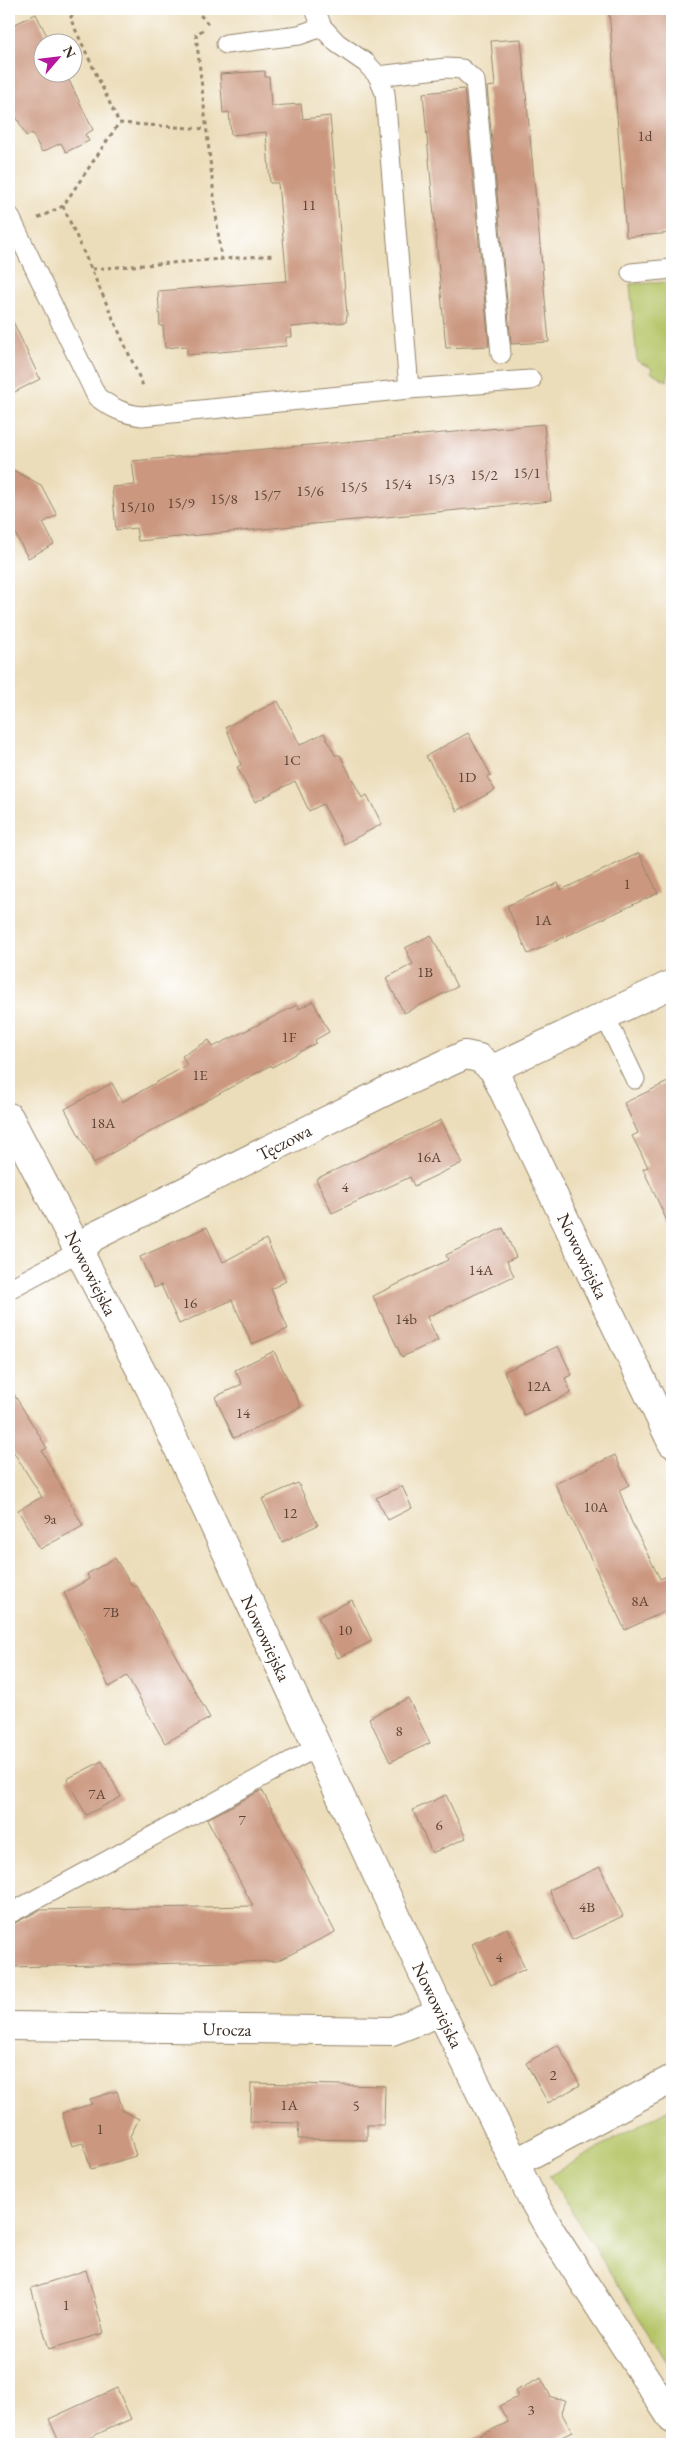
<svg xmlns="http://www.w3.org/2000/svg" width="681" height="2453" font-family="'EB Garamond',serif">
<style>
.green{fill:#b6c567;stroke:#787842}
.building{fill:#cb977f}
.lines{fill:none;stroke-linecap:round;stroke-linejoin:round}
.service-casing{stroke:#94846c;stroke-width:21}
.minor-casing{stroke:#94846c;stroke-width:30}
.path{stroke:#94846c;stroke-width:3;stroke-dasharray:4 4;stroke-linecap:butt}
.service{stroke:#fff;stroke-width:19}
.minor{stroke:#fff;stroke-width:28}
.labels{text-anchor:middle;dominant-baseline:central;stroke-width:4;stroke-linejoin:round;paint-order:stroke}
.number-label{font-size:15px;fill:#5f4536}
.street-label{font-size:18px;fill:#3b2a1e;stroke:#fff}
</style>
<rect width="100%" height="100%" fill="#fff"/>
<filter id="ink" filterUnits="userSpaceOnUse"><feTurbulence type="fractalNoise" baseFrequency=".02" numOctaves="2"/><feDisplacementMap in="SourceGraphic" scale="10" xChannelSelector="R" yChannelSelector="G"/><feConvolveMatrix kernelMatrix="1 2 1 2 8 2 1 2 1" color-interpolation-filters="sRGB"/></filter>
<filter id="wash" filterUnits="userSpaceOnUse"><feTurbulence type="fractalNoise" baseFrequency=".0096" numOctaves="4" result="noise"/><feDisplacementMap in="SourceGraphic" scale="20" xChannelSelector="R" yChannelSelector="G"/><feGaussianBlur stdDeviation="1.12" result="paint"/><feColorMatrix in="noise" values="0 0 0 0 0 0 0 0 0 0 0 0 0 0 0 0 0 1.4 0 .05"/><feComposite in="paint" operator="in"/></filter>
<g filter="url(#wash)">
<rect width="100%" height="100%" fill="#ecddba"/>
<!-- green -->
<path class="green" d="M672,282v72l-5,27 -16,-9 1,-4 -15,-7 -7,-77z
M672,2107v263l-123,-194z"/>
<g id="blocks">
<!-- building -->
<path class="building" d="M609,9h63v224l-46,4z
M36,14l14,28h-8v30h23l28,58 -8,4 4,7 -23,11 -5,-9 -19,9 -10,-19 -6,3 -17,-34v-75z
M521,39l28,303 -38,2 -24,-257 8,-1 -4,-45z
M265,71v6h4l2,29 30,-2 2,15 27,-3 17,199 -1,7 -55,5 1,10h-6v9l-99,9v-9l-22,2 -2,-22h-3l-2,-35 129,-10 -9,-98h-8l-4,-51 -35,3 -2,-23 -6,1 -3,-39z
M464,89l25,257 -43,2 -23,-255z
M9,313l31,66 -31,16z
M544,424l7,77 -413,40 -2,-13 -20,2 -4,-43 23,-2 -3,-24z
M13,470l28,15 16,30 -14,8 11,21 -26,14 -19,-36v-34l2,-2z
M278,701l22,44 24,-12 11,22h5l22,43 5,-3 15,29 -38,20 -21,-40 -14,7 -14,-30 -40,21 -18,-35 4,-2 -15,-38z
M468,733l23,42 -4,2 8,13 -38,21 -31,-55z
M639,853l19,40 -130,61 -21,-48 51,-23 3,7z
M431,935l26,52 -53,26 -18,-35 27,-14 -8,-16z
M313,1001l16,31 -14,8 1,3 -44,24 -1,-2 -177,98 -29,-54 47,-26 10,19 65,-37 -5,-9 27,-16 4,7 84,-42 2,4z
M672,1080v152l-29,-63 5,-2 -16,-31 6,-3 -14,-30z
M441,1120l21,43 -48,23 -4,-9 -78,36 -16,-34z
M207,1227l16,35 43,-23 20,42 -15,8 17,40 -36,15 -20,-44 -53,24 -18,-39 -7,3 -14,-31z
M503,1228l13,29 -9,4 7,15 -87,41 11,23 -36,17 -29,-61 75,-36 -2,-5z
M558,1346l14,29 -7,3 6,15 -47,22 -20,-43z
M274,1351l27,56 -67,31 -19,-41 27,-13 -7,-14z
M9,1386l38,62 -5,3 41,75 -43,23 -22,-39 24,-13 -33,-52z
M615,1455l14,30 -10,5 13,33 28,56 12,-5v34l-47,22 -70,-146z
M298,1483l20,42 -36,17 -20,-43z
M402,1486l10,22 -24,12 -12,-22z
M115,1558l17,28h5l73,132 -45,25 -38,-67 -18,11 -45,-94 25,-14 -2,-5z
M352,1600l20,41 -34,17 -20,-41z
M408,1698l22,45 -40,19 -21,-44z
M102,1761l19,36 -35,18 -19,-36z
M262,1790l73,142 -58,29 -268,6v-41l31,-16 213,-4 -46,-87z
M446,1795l20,43 -34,15 -19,-43z
M600,1867l23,49 -51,24 -23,-50z
M507,1928l18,41 -34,16 -19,-41z
M558,2045l22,40 -32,18 -22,-40z
M251,2083l134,3 -1,39h-17v15l-69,-1 1,-16 -49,-1z
M117,2091l6,20 16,8 -9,17 6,20 -45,13 -8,-26 -11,3 -10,-33 30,-9 -2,-5z
M86,2270l18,63 -55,16 -18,-61z
M541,2378l10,19 14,3 -4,12 11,20 -25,12h-84l45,-22 -9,-16 19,-9 -3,-6z
M117,2388l14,31 -56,25h-15l-11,-25z"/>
</g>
</g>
<g filter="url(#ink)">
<use href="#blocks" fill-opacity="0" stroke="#94846c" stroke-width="1"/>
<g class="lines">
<defs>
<path id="service" d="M315,9l7,18 15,16 29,20 12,13 7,17 24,296
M226,44l73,-9 23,-8
M378,76l68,-8 16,1 13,12 26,273
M9,215l88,182c15,11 27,17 45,19l267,-27 122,-9
M631,273l41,-4
M605,1016l30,63
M9,1289l71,-38
M9,1914l308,-167"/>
<path id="minor" d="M493,1069l179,-85
M9,1117l141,271 291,624 91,186 20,35 120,186
M80,1251l13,-14 297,-148 75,-34 14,3 14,11 179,374
M9,2026l383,5 49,-19
M515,2163l157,-84"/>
</defs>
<!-- service casing -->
<use href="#service" class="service-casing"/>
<!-- minor casing -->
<use href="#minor" class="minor-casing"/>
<!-- path -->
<path class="path" d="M78,9l-8,9 49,105 86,6
M195,9l14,16
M203,30l-7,4 25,225
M63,206l81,182
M38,218l25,-12 56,-83
M92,269l183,-14"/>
<!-- service -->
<use href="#service" class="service"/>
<!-- minor -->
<use href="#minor" class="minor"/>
</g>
</g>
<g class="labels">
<!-- number labels -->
<g class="number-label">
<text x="645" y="135">1d</text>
<text x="309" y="204">11</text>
<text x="527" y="472">15/1</text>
<text x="484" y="474">15/2</text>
<text x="441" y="478">15/3</text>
<text x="398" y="483">15/4</text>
<text x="354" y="486">15/5</text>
<text x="310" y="490">15/6</text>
<text x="267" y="494">15/7</text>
<text x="224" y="498">15/8</text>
<text x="181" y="502">15/9</text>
<text x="137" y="506">15/10</text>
<text x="292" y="759">1C</text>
<text x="467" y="776">1D</text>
<text x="627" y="883">1</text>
<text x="543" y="919">1A</text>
<text x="425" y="971">1B</text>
<text x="289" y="1036">1F</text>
<text x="200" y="1074">1E</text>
<text x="103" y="1122">18A</text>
<text x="429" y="1156">16A</text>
<text x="345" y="1186">4</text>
<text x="481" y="1269">14A</text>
<text x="190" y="1302">16</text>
<text x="406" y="1318">14b</text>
<text x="539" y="1385">12A</text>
<text x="243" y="1412">14</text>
<text x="596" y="1506">10A</text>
<text x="290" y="1512">12</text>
<text x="50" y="1518">9a</text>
<text x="640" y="1600">8A</text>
<text x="111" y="1611">7B</text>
<text x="345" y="1629">10</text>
<text x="399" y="1730">8</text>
<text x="97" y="1793">7A</text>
<text x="242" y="1819">7</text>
<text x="439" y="1824">6</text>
<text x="587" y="1906">4B</text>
<text x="499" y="1956">4</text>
<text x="553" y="2074">2</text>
<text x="289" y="2104">1A</text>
<text x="356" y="2105">5</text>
<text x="100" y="2128">1</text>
<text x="66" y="2304">1</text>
<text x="531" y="2409">3</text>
</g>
<!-- street labels -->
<g class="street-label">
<text transform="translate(284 1142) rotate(-27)">Tęczowa</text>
<text transform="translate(583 1256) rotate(64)">Nowowiejska</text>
<text transform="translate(91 1273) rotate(63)">Nowowiejska</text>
<text transform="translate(266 1638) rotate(65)">Nowowiejska</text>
<text transform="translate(438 2005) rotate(64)">Nowowiejska</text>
<text transform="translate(227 2029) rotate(1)">Urocza</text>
</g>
</g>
<!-- margin -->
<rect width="681" height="2453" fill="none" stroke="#fff" stroke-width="30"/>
<!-- north arrow -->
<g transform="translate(58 58) rotate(62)"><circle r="24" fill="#ffffff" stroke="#b1aaa5"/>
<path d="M0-4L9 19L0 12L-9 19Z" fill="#b5179e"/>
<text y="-8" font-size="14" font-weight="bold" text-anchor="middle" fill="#3b2a1e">N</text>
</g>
</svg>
